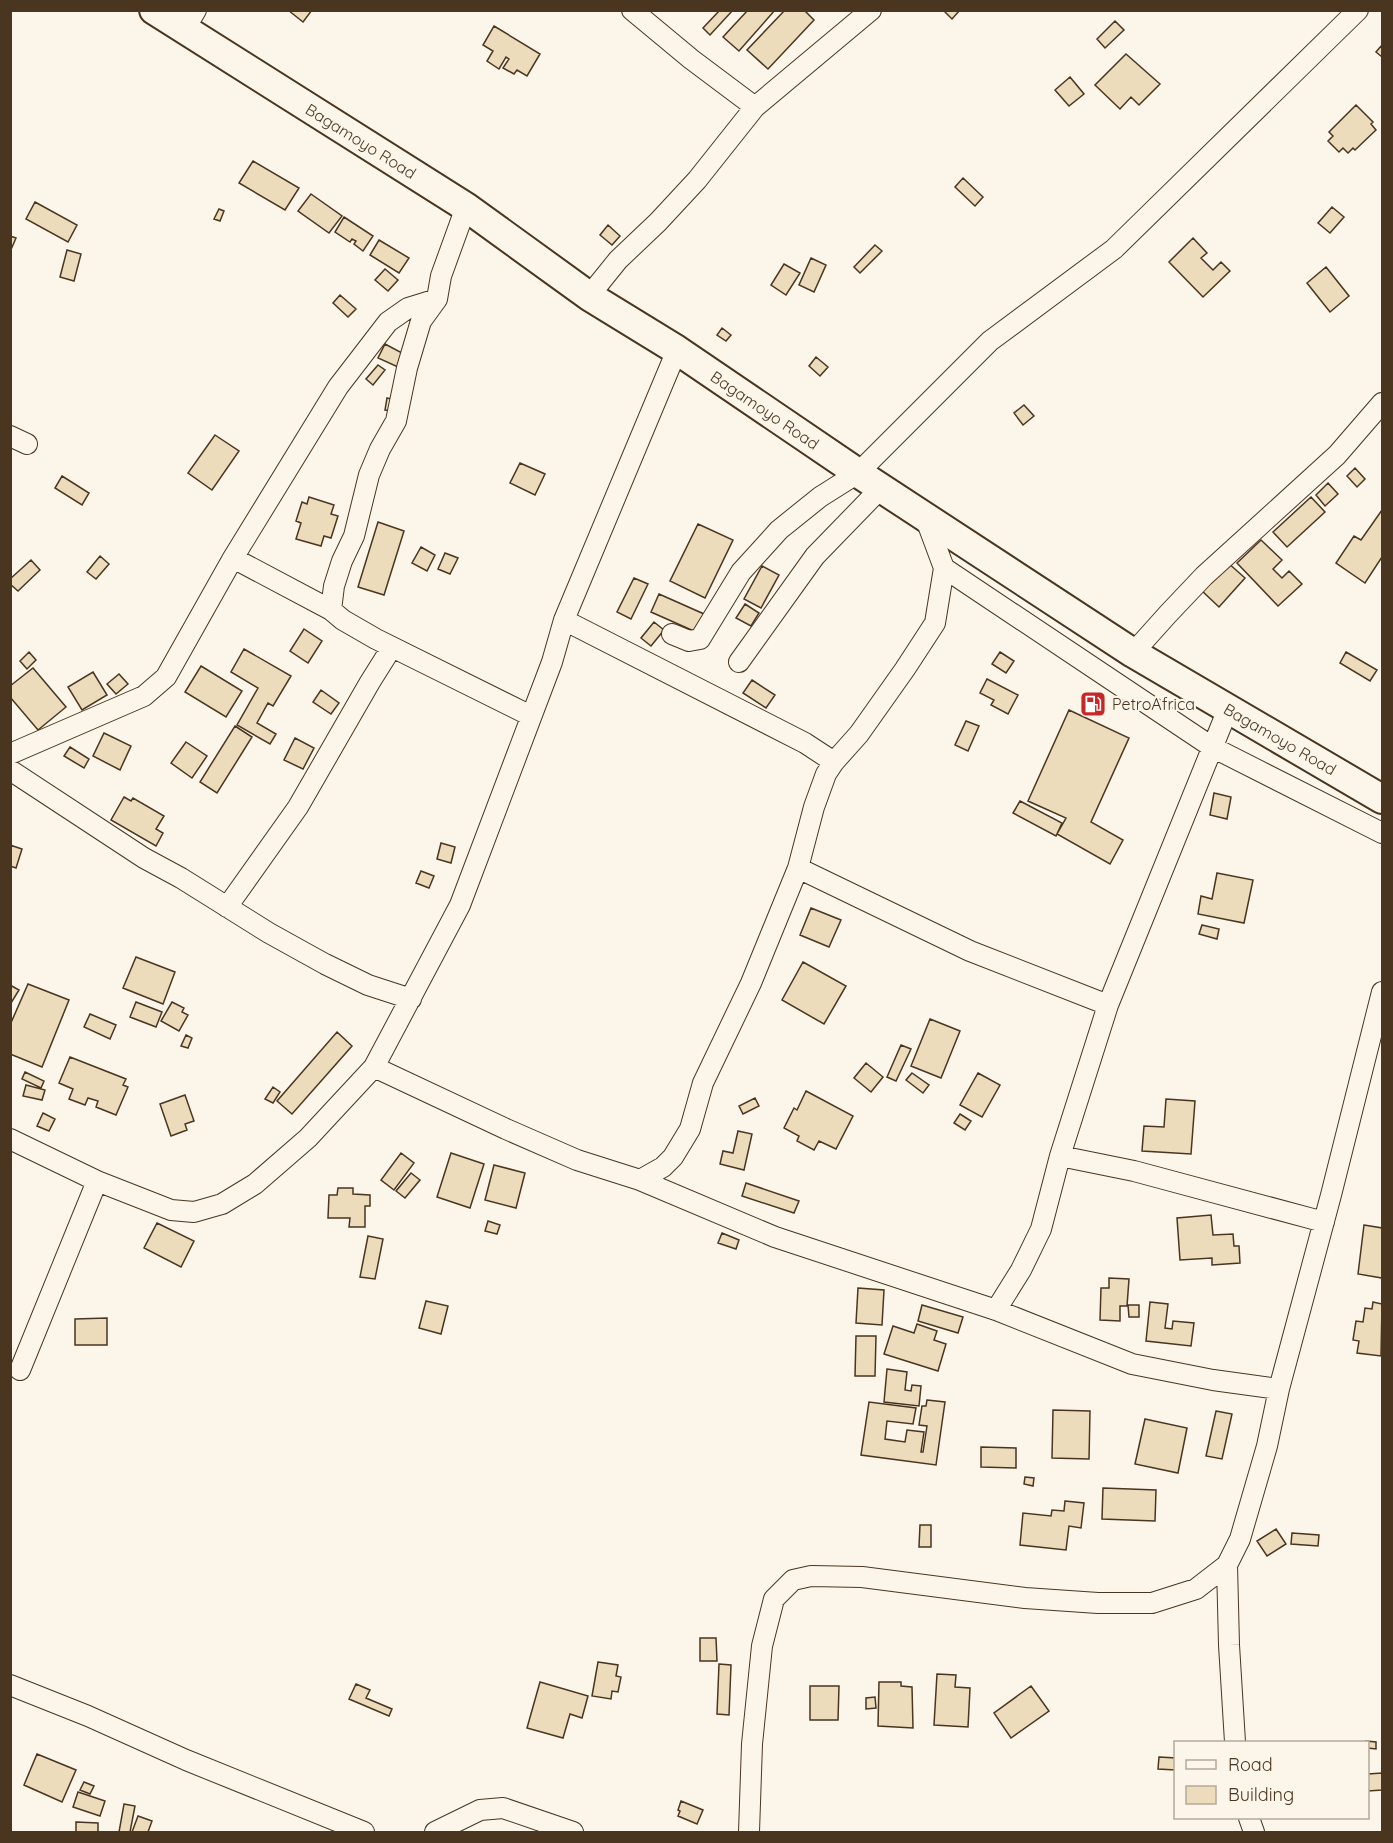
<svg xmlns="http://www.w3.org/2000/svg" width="1393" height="1843" font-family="Quicksand,sans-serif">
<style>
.building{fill:#ecdcbc;stroke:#4a3520;stroke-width:1.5}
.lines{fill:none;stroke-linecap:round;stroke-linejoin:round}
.minor-casing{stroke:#4a3520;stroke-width:22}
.highway-casing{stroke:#4a3520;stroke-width:32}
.minor{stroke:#fbf6e9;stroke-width:20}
.highway{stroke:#fbf6e9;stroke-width:28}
.labels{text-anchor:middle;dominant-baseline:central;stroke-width:4.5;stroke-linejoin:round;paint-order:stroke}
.street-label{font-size:16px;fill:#4a3520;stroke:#fbf6e9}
.poi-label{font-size:16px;fill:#4a3520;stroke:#fbf6e9;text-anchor:start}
</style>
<rect width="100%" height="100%" fill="#fbf6e9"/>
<!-- building -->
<path class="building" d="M288,10h24l-9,12z
M720,10h13l-23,25 -7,-7z
M748,10h27l-36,41 -16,-14z
M785,10h19l10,10 -46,49 -21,-19z
M943,10h17l-8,9z
M1115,21l9,9 -19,18 -8,-9z
M494,26l46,28 -13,22 -10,-6 -3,4 -11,-6 6,-9 -3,-2 -7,12 -12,-8 6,-10 -10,-6z
M1382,45v12l-6,-5z
M1126,54l34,30 -21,21 -8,-8 -11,12 -25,-24z
M1070,77l14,17 -15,12 -14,-16z
M1356,105l17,17 -2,2 5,6 -21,20 -2,-2 -5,5 -5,-5 -4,4 -11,-11 5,-5 -4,-4z
M253,161l46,27 -14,22 -46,-27z
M963,178l20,19 -8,9 -20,-19z
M311,194l31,22 -13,17 -31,-22z
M35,202l42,23 -9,17 -42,-23z
M1332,207l12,10 -14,16 -12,-10z
M219,209l5,2 -4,10 -6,-2z
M344,217l29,19 -10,15 -9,-7 2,-3 -4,-2 -2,3 -15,-10z
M608,225l12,11 -8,9 -12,-10z
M10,236l6,2 -6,14z
M1193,238l14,15 -6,5 12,12 8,-8 9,9 -27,26 -34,-35z
M379,240l30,18 -10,15 -29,-18z
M875,245l7,6 -22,22 -6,-6z
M67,250l14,4 -7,27 -14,-4z
M811,258l15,7 -12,27 -15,-7z
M784,264l16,9 -14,22 -15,-10z
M1326,267l23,29 -19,16 -23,-29z
M385,269l13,11 -10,11 -13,-11z
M340,295l16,14 -8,8 -15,-14z
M722,328l9,7 -5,6 -9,-6z
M385,344l19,10 -6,13 -20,-9z
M816,357l12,10 -8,9 -11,-10z
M378,365l7,5 -12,15 -7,-6z
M387,398l10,2 -2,11 -10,-1z
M1024,405l10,11 -11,9 -9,-12z
M215,435l24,16 -27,39 -24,-17z
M520,463l25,11 -10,21 -25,-12z
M1355,468l10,11 -8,8 -10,-11z
M62,476l27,17 -7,12 -27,-17z
M1328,483l10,11 -13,12 -9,-11z
M309,497l25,8 -3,9 7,2 -7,22 -7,-2 -3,10 -25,-7 5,-16 -5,-2 6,-19 5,2z
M1311,497l14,15 -38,35 -14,-15z
M1382,510v47l-17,26 -29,-20 18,-27 7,4z
M378,522l26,9 -20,64 -26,-8z
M698,524l35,16 -28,58 -35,-17z
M1261,540l21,20 -9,9 9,9 7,-7 13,13 -24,22 -41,-43z
M421,547l14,8 -8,16 -15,-8z
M445,553l13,5 -8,16 -12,-5z
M100,556l9,8 -13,15 -9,-7z
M31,560l9,10 -22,21 -8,-7v-5z
M1227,562l18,16 -26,29 -18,-17z
M762,566l17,9 -18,33 -17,-9z
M634,578l14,6 -17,35 -14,-7z
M659,594l45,20 -8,18 -45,-20z
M745,604l14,9 -8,13 -15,-8z
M654,622l10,8 -13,16 -10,-8z
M304,629l18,12 -14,22 -18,-12z
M244,649l47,27 -18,30 -5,-3 -11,20 19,11 -6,10 -33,-19 21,-37 -27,-16z
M29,652l7,8 -9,9 -7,-8z
M1000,652l14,9 -8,12 -14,-9z
M1346,652l31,18 -7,11 -30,-18z
M201,666l41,25 -16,26 -41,-25z
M33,668l33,39 -28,23 -28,-33v-11z
M93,672l14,23 -25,15 -14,-23z
M119,674l9,10 -12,10 -9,-10z
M987,679l31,16 -10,19 -17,-9 3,-5 -14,-7z
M752,680l23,15 -9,13 -23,-15z
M321,690l18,13 -8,11 -18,-12z
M1069,710l60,28 -38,84 32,18 -13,24 -53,-30 9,-16 -38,-17z
M966,721l13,5 -11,25 -13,-6z
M235,726l17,11 -35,56 -17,-11z
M104,733l27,13 -11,24 -27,-14z
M295,738l19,10 -11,21 -19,-9z
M186,742l21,14 -15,22 -21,-15z
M70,747l19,12 -5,9 -20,-12z
M1214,793l17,4 -4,22 -17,-4z
M124,797l7,4 2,-3 31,18 -8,13 7,4 -7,13 -45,-26z
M1020,801l42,22 -6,13 -43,-23z
M441,843l14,4 -4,16 -14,-4z
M10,845l12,4 -6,19 -6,-2z
M421,871l13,5 -5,12 -13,-5z
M1217,873l36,7 -9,43 -46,-9 3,-18 11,3z
M811,908l30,12 -12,27 -29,-12z
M1202,925l17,4 -2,10 -18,-5z
M136,957l39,15 -12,32 -40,-16z
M803,962l43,24 -22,38 -42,-24z
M28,984l41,16 -27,67 -32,-13v-29z
M10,985l9,5 -8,13 -1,-1z
M136,1002l26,10 -6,15 -26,-10z
M172,1002l12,6 -2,4 6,3 -9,16 -18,-10z
M90,1014l26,11 -6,14 -26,-12z
M930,1019l30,12 -19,47 -30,-12z
M337,1032l15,14 -60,68 -15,-13z
M186,1035l6,3 -4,10 -7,-2z
M901,1045l10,4 -15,32 -9,-4z
M70,1057l56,22 -3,6 5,2 -12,28 -20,-8 2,-6 -10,-3 -3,7 -16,-6 4,-10 -14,-6z
M866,1063l17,14 -12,15 -17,-14z
M25,1072l19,9 -3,7 -19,-9z
M912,1073l17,12 -6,8 -17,-13z
M978,1073l22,12 -18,32 -22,-12z
M26,1085l19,5 -3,10 -19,-4z
M273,1087l7,5 -7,11 -8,-4z
M806,1091l47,25 -17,33 -17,-8 -5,9 -17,-9 2,-5 -15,-8 10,-20 3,2z
M185,1095l9,26 -9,3 2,6 -16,6 -11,-32z
M755,1098l4,8 -16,8 -4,-8z
M1166,1099l29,2 -4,53 -49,-3 2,-25 20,1z
M43,1113l12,6 -6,12 -12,-5z
M960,1114l11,7 -6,9 -11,-7z
M738,1131l14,3 -8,36 -24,-6 3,-13 10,2z
M401,1153l13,10 -20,27 -13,-10z
M451,1153l33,11 -14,44 -33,-11z
M494,1165l31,8 -9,35 -31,-8z
M411,1173l9,7 -15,18 -9,-7z
M746,1183l53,18 -5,12 -52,-17z
M338,1188h15v6l17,1v11h-5v21h-16l1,-9h-22l1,-23h8z
M1211,1215l2,20 20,-1 1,12h5l1,17 -28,2v-7l-32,2 -3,-42z
M488,1221l12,4 -3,9 -12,-3z
M157,1223l37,18 -13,26 -37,-19z
M1364,1225l18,3v50l-24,-4z
M722,1233l17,7 -3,9 -18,-6z
M368,1236l15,3 -8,40 -15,-2z
M1109,1278l20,1 -2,27h-7v15l-20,-1 1,-32h8z
M858,1288l26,2 -2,35 -26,-2z
M426,1301l22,5 -7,28 -22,-6z
M1150,1302l18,2 -3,24 7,1 1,-8 21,2 -3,23 -45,-5z
M1373,1302l9,2 -1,52 -24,-3 2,-12 -6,-1 3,-19 7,1 2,-14 7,1z
M922,1305l41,12 -5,16 -40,-12z
M1128,1305h11v12h-10z
M107,1318v27h-32v-26z
M917,1324l20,7 -3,9 12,4 -8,27 -54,-17 9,-28 21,7z
M856,1336h20l-1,40h-20z
M887,1369l20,3 -2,18 6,1 1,-6 9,1 -2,20 -35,-4z
M927,1400l18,2 -9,63 -75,-10 8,-53 47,6 -3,16 -26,-3 -2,18 20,3 2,-12 17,2 -3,20h2l4,-26 -8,-1 3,-19h4z
M1053,1410l37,1 -1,48 -37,-1z
M1216,1411l16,3 -10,45 -16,-3z
M1145,1419l42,9 -9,45 -43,-9z
M981,1447l35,1v20l-35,-1z
M1025,1477l9,1 -1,8 -9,-2z
M1103,1488l53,2 -1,31 -53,-2z
M1065,1501l19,2 -3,25 -12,-2 -3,24 -46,-5 3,-32 28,3 1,-6 12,1z
M920,1525h11v22h-12z
M1276,1529l10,15 -19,12 -10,-15z
M1292,1533l27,2 -1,11 -27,-2z
M700,1638h16l1,23h-17z
M598,1662l20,3 -2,11 5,1 -3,15 -6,-1 -1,8 -19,-3z
M719,1664l12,1 -2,50 -12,-1z
M937,1674l19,1 -1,12 15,1 -2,39 -34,-2z
M540,1682l48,14 -6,22 -12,-4 -7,24 -36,-10z
M879,1682h22v4l11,1 1,41 -35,-2z
M356,1684l14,6 -4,8 26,11 -3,7 -40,-17z
M810,1686h29l-1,34h-28z
M1031,1686l18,25 -38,27 -17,-25z
M875,1697l1,11 -10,1v-11z
M1366,1741l10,1v7l-8,-1z
M37,1754l39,16 -14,32 -38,-17z
M1159,1757l17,1v12l-18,-1z
M1382,1773v17l-14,1v-17z
M84,1782l10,4 -4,8 -10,-4z
M78,1792l27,9 -5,15 -27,-9z
M681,1801l22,9 -6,14 -19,-8 2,-5 -2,-1z
M124,1804l11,2 -5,26h-11z
M138,1816l14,5 -4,11h-16z
M76,1822l22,1v9h-22z"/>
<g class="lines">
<defs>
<path id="minor" d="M632,10l59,49 64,48
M184,30l12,-20
M466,207l-25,69 -4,23 -16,22 -14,47 -11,53 -16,28 -11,26 -15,61 -12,25 -8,25 -3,24 12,10 33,19 155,77
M589,296l29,-36 40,-38 39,-42 58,-73 116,-97
M10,436l17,8
M233,558l98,52
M944,568l268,179 170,86
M564,620l241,123 29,19
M672,634l17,7 11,-2 41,-67 38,-42 41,-33 38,-24 132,-132 124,-92 244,-239
M1133,653l35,-39 36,-38 133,-121 45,-52
M739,662l76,-106 66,-68
M10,754l134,-58 22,-19 67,-119 105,-171 50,-65 20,-14 29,-9
M10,770l134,88 37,20 88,55 56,31 43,21 43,14
M798,868l172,83 138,54
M227,907l71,-100 72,-125 22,-35
M374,1067l132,62 71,31 63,20 135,57 221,73 136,54 81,16 66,9
M10,1139l87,42 74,29 23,2 28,-8 33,-20 53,-46 66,-71 86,-162 92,-243 12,-42 113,-270
M1060,1156l74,15 190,51
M640,1180l23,-13 10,-10 17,-28 13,-46 48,-100 47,-115 16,-61 12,-33 8,-12 25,-28 46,-65 30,-46 9,-55 -19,-51
M996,1310l25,-40 20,-41 19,-73 48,-151 120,-296
M20,1370l77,-189
M1227,1565l2,80 6,97
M10,1685l78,31 98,44 178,72
M1249,1818l5,14
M435,1832l45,-22 23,-2 70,24
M749,1832l3,-88 10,-98 12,-47 19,-19 18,-4 51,1 163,21 73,5h54l44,-14 31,-24 13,-26 27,-93 12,-57 52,-194 51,-203"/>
<path id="highway" d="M154,10l312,197 123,89 88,54 181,123 275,180 249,146"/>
</defs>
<!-- minor casing -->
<use href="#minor" class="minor-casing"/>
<!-- highway casing -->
<use href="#highway" class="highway-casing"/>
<!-- minor -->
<use href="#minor" class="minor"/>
<!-- highway -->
<use href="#highway" class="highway"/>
</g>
<!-- icons -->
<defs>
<symbol id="fuel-square" viewBox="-11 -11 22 22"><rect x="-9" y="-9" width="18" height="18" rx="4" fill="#c62828" stroke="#fbf6e9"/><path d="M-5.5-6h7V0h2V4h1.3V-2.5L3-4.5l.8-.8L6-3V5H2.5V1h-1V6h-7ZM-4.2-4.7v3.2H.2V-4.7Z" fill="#fff"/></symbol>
</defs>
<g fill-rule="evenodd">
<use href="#fuel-square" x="1078" y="689" width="30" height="30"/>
</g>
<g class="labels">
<!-- street labels -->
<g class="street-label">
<text transform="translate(361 141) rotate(32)">Bagamoyo Road</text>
<text transform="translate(765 410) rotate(34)">Bagamoyo Road</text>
<text transform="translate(1280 739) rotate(30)">Bagamoyo Road</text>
</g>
<!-- poi labels -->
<g class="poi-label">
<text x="1112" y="704">PetroAfrica</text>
</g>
</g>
<!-- border -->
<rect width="1393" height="1843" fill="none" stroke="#4a3520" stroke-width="24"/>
<!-- legend -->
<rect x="1174" y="1741" width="195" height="78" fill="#fbf6e9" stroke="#b4a999" stroke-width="1.5"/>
<rect x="1186" y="1760" width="30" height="9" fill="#fbf6e9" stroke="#b4a999" stroke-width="1.5"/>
<text x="1228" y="1771" font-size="18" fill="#4a3520">Road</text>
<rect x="1186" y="1786" width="30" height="18" fill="#ecdcbc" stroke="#b4a999" stroke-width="1.5"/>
<text x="1228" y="1801" font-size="18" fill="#4a3520">Building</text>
</svg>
